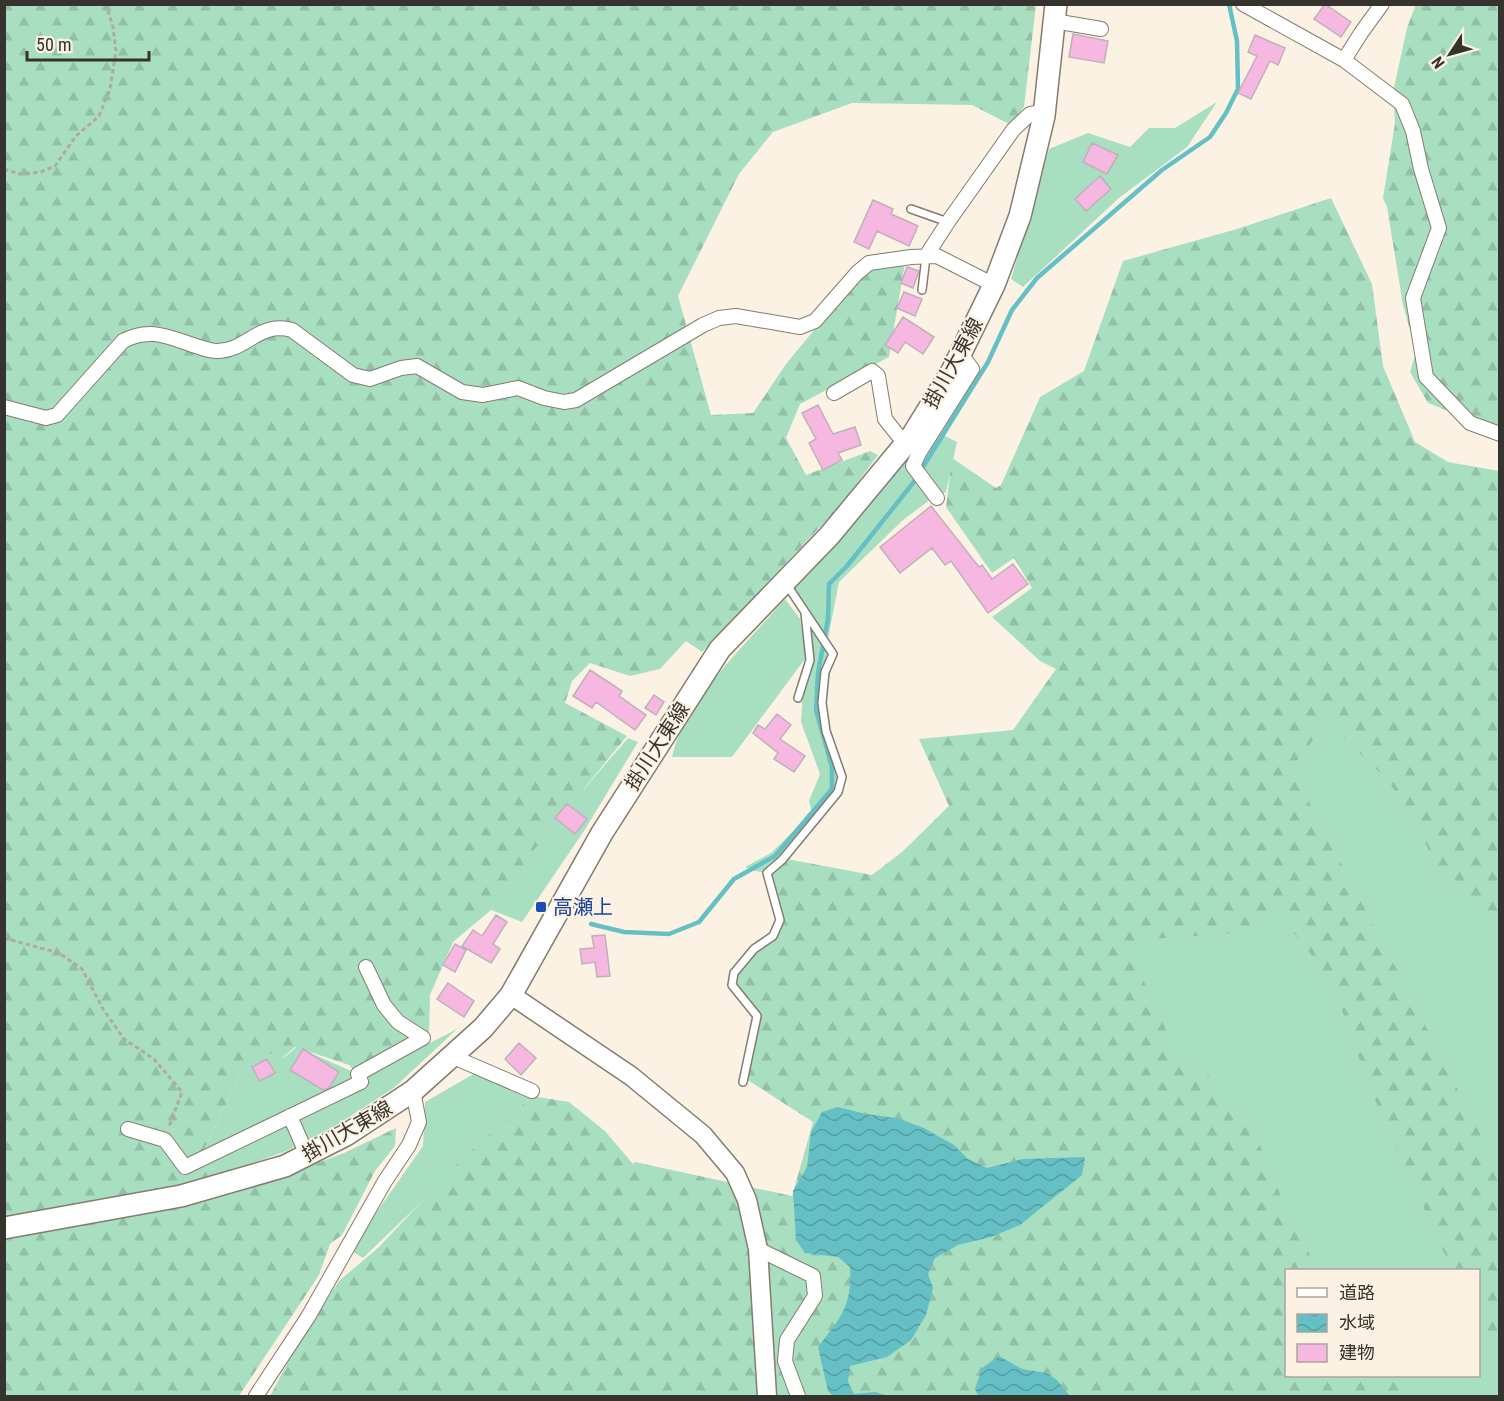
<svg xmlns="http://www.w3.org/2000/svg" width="1504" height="1401" font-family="'Roboto Condensed','Noto Sans JP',sans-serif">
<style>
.grass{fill:#a8dfc1}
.forest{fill:url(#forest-firs)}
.water{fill:url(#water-waves)}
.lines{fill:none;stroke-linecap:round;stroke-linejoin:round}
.stream{stroke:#65c0c5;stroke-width:4.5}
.building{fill:#f6b8e1;stroke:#bfb0ba;stroke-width:1.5}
.lane-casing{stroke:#847c6f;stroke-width:10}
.street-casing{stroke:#847c6f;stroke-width:16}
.secondary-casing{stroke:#847c6f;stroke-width:21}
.primary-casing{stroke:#847c6f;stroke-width:24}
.path{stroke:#b1aa9f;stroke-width:3;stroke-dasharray:4.5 3;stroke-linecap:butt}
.lane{stroke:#fff;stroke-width:7}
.street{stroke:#fff;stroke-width:14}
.secondary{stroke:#fff;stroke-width:18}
.primary{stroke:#fff;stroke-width:21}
.transit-dot{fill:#1a4fb4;stroke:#fcf2e4;stroke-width:2}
.labels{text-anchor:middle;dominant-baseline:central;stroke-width:4.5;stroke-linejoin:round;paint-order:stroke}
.street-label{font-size:20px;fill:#36322d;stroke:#fcf2e4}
.transit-label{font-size:20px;fill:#164399;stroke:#fcf2e4;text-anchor:start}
</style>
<defs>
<pattern id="forest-firs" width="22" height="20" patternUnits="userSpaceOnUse" patternTransform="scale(1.5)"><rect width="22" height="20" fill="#a8dfc1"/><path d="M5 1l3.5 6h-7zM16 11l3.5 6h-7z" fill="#91c0a6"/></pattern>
<pattern id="water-waves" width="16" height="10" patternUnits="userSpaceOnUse" patternTransform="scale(1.5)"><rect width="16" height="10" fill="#65c0c5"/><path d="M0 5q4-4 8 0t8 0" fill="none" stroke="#549da0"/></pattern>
</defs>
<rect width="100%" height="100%" fill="#fcf2e4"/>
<!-- grass -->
<path class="grass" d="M1217,102l-30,45 -68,51 -96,89 -12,-8 38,-130 39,-16 42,14 19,-19h26z
M933,430l24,12 -11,50 -11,4 -32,24 -64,62 -11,57h-2l-38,-52z
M785,599l15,20 5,28 -1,-37 30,45 -11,53 22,68 -61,82 -17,15 -17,-3 -5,-3 26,-14 41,-40 -3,-12 11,-27 -19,-52 4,-63 -73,98h-60c12,-56 76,-115 113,-158z
M1319,688l180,118v590h-177l-14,-20h170v-106h-192l-202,-336z
M628,738l10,4 -54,89 -62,91 -31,-12 74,-116 19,-5z
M457,1029l-62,58 -58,38 -53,27 -65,23 -20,-15 42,-87 30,-23 12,8 14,-11 61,27 4,4z
M477,1072l55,24 -169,162 -13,-8 73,-104 2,-44z"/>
<!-- forest -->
<path class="forest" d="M1416,4l83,1v426l-71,-28 -18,-31 6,-20 -13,-47 -16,-98 -4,-9 12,-75 -2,-31 14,-64z
M5,5h1031l-12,102 -13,18 -39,-20 -120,-2 -79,29 -34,42 -61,122 33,119 42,-2 33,-49 82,-99 37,-2 -16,94 -89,47 -14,34 20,37 64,-24 8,4 -38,51 -138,146 -16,-11 -26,28 -30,7 -40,-13 -18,18 -7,22 62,33 -45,55 -17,3 -18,38 -56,78 -38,32 -23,53 -1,37 -10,9 -61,33 -9,-9 -54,-18 -14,12 -9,-6 -31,20 -42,87 37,27 41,-9 67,-25 52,-25 -1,18 -20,25 -33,64 -12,9 -11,31 -80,121h-234z
M1331,198l41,86 11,82 32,76 33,20 51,9v462l-52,-52 -59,-101 -61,-58 -36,46 101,192 107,211v188l-20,-37 -1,-52h-26l-81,-179 -40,-111 -55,-70 -40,23 -99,7 4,35 32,70 41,34 36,43 36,86 32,62h-32v106h120l8,20h-1144l26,-49 43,-66 40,-34 79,-84 74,-67 37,6 36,29 28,33 2,-2 157,34 21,-74 -73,-47 13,-37 4,-22 -25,-31c5,-32 46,-42 47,-66 1,-8 -11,-35 -14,-45l17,-14 5,-1 85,16 30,-23 47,-46 -30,-67 94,-9 43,-61 -16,-8 -48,-44 40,-29 -18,-30 -22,15 -46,-66 6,-49 44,30 5,-3 39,-88 44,-26 39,-110 114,-32z"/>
<!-- water -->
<path class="water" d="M838,1107l28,7 31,4 27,10 30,17 14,14 19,9 36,-9 62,-2 -3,18 -62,50 -29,12 -33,8 -23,13 -7,16 5,14 -7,27 -15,25 -24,17 -37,9 -2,16 6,12 21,-2 14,4h-56l-5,-5 -10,-44c23,-30 34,-40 32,-80l-12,-10 -33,-4 -9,-13 -3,-49 14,-24 4,-35 11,-20z
M999,1356l23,13 24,4 11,7 13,16h-92l-3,-7 7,-21z"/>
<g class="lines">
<!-- stream -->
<path class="stream" d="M591,924l33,8 45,2 30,-12 35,-43 41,-23 57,-67v-22l-16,-57 2,-37 10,-54 1,-35 18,-18 66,-83 75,-121 24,-52 25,-32 125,-108 48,-33 16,-24 12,-24 -1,-48 -8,-37"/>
</g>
<!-- building -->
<path class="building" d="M1325,4l26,18 -10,15 -27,-18z
M1073,34l35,7 -4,22 -35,-6z
M1255,35l30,13 -7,17 -8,-4 -19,38 -13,-6 19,-37 -9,-4z
M1092,143l26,12 -11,19 -24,-12z
M1100,176l11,13 -25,22 -11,-12z
M873,200l20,9 -2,5 27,12 -9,20 -32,-15 -8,18 -15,-7z
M907,267l12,4 -6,17 -12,-5z
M904,292l18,7 -7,17 -18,-8z
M903,317l31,20 -11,17 -18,-12 -7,11 -13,-8z
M818,405l15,29 22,-7 6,18 -23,8 4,7 -19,10 -14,-27 7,-4 -14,-26z
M931,506l48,61 3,-2 10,14 21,-15 15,20 -40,29 -37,-52 -6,4 -13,-17 -32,25 -20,-26z
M590,670l32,21 -3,5 27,19 -11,15 -39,-28 -4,6 -19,-12z
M654,695l10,7 -8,13 -11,-7z
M777,714l14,11 -11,14 25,17 -11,16 -20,-13 4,-6 -25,-20 5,-8 7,4z
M567,804l20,15 -12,15 -20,-16z
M496,915l11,7 -14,22 7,5 -9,14 -29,-17 11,-16 9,6z
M605,935l5,41 -13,1 -2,-15 -13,2 -2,-15 14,-1 -2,-12z
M455,944l11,6 -11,22 -12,-7z
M448,983l26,18 -10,16 -27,-18z
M519,1043l17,15 -15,17 -16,-16z
M303,1049l36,23 -10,16 -6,2 -33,-20z
M267,1059l8,14 -15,8 -8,-14z"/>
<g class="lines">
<defs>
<path id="lane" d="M911,209l37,13
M922,290l4,-33
M798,698l12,-38 -5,-47
M743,1082l14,-66 -25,-31 2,-12 20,-24 19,-13 7,-16 -13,-47 15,-13 56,-68 4,-15 -16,-46 -4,-28 3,-31 8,-18 -46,-69"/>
<path id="street" d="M1243,4l101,56 58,44 11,27 8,38 18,59 -26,70 13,79 44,46 30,11
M1054,21l47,8
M1344,60l17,-27 21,-29
M926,256l22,-34 65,-92 17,-16 14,-3
M834,393l38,-22 6,5 7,43 20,25
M4,407l42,11 11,-3 66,-74c28,-15 47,-3 76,6 6,2 12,4 18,4 30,0 41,-30 75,-21l61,45 17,4 31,-11 16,-2 45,26 21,3 35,-7 26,10 20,4 12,-2 127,-75 16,-7 17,-2 64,11 15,-6 42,-48 12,-10 42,-6 26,-1 57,29
M937,498l-24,-32 6,-13 53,-84 -11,-15
M451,1056l81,35
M290,1116l17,39
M128,1129l37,11 20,27 176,-85 -3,-8 65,-36 -25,-16 -14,-17 -18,-38
M758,1249l55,27 2,20 -28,44 -2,21 13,35
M256,1396l52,-79 77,-136 24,-36 10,-23 -6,-31"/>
<path id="secondary" d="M511,995l120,81 72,59 32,38 12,27 11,49 9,147"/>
<path id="primary" d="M4,1228l177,-32 104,-30 61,-31 67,-44 70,-63 28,-33 91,-162 118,-184 109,-113 83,-100 40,-65 42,-86 26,-69 24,-100 12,-112"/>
</defs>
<!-- lane casing -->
<use href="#lane" class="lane-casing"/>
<!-- street casing -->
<use href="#street" class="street-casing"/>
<!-- secondary casing -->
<use href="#secondary" class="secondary-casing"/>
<!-- primary casing -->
<use href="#primary" class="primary-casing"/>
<!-- path -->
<path class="path" d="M4,169l16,5 21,-2 14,-6 21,-30 23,-20 11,-27 6,-38 -3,-24 -7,-23
M4,938l55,15 23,16 21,40 21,30 30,20 28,33 -13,35"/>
<!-- lane -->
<use href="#lane" class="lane"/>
<!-- street -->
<use href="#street" class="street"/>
<!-- secondary -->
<use href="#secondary" class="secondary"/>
<!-- primary -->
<use href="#primary" class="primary"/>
</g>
<!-- markers -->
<rect class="transit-dot" x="535" y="901" width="12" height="12" rx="3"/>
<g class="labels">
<!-- street labels -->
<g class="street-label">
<text transform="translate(953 363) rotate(-61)">掛川大東線</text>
<text transform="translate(657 746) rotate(-57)">掛川大東線</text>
<text transform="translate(347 1131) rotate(-30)">掛川大東線</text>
</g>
<!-- transit labels -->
<g class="transit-label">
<text x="553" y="907">高瀬上</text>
</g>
</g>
<!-- border -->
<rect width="1504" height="1401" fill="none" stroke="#36322d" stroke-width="12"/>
<!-- legend -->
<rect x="1285" y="1269" width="195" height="108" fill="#fcf2e4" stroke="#ada59b" stroke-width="1.5"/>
<rect x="1297" y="1288" width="30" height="9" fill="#ffffff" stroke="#ada59b" stroke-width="1.5"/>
<text x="1339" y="1299" font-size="18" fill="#36322d">道路</text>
<rect x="1297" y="1314" width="30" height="18" fill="url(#water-waves)" stroke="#ada59b" stroke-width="1.5"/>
<text x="1339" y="1329" font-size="18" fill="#36322d">水域</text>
<rect x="1297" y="1344" width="30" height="18" fill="#f6b8e1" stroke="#ada59b" stroke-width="1.5"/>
<text x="1339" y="1359" font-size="18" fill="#36322d">建物</text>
<!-- north arrow -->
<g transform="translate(1450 54) rotate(234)" stroke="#fcf2e4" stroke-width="4.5" paint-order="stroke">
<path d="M0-4.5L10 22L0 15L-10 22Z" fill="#36322d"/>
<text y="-9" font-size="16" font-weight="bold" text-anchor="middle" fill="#36322d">N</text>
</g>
<!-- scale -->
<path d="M27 51v9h122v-9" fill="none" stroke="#36322d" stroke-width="3"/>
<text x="36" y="51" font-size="18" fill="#36322d" stroke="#fcf2e4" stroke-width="4.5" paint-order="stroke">50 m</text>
</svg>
